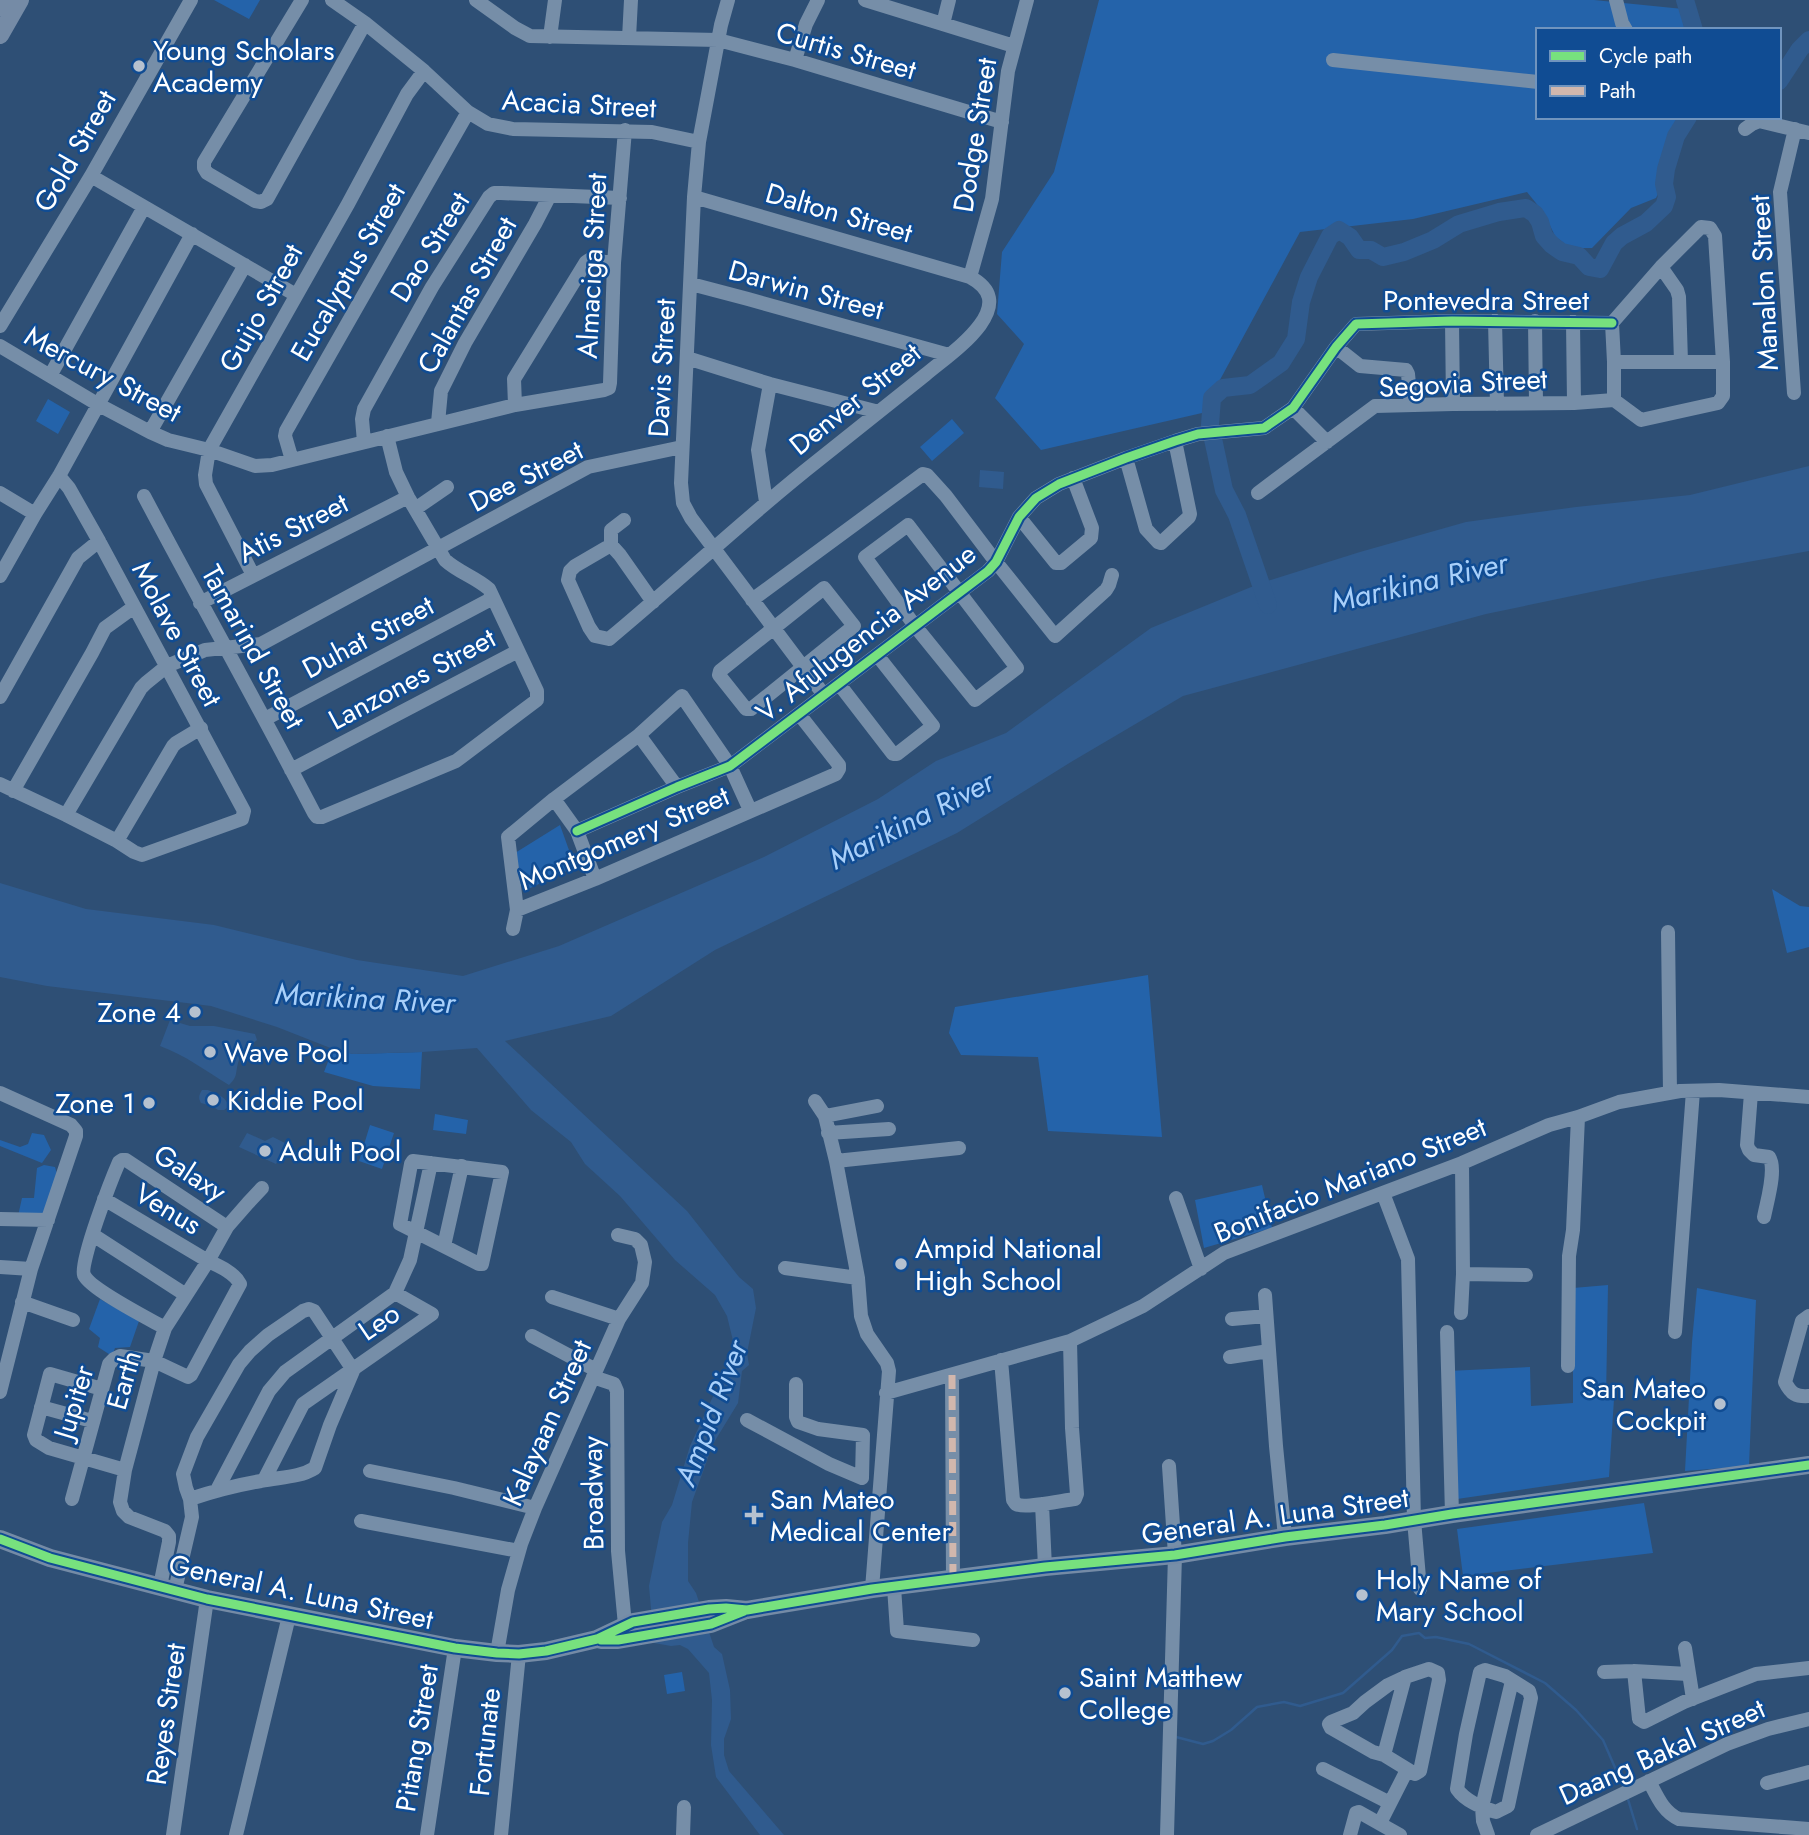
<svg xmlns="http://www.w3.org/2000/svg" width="1809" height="1835" font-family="Jost,sans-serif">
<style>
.green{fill:#2463aa}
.water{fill:#305b8e}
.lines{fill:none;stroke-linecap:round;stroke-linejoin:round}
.stream{stroke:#305b8e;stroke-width:2.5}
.river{stroke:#305b8e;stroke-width:18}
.minor{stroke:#768ea8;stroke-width:14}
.major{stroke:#758ba6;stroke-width:18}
.quiet{stroke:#d1b7ad;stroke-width:7;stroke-dasharray:14 7;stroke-linecap:butt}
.cycleway-casing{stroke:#104c93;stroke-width:13}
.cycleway{stroke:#77e17e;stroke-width:9}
.poi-dot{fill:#b6c1cf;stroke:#104c93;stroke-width:2.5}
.labels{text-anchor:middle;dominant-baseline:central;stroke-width:5;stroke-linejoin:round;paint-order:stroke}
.poi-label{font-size:28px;fill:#fff;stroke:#104c93;text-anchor:start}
.street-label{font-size:28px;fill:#fff;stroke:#104c93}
.water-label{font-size:30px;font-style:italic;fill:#a9d0fa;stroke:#104c93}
</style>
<rect width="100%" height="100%" fill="#2e4f75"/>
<!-- green -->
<path class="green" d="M214,0h46l-11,19z
M1099,0h495l89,9 4,21h-149v87h156l-38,81 -25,10 -39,40h-22l-15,-12 -11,-23 -17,-21 -114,27 -113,13 -98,181 -161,37 -46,-52 29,-54 -27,-30 5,-62 52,-80z
M48,399l22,13 -12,22 -22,-13z
M952,419l12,14 -32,28 -12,-14z
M560,825l15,42 -51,24 -9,-38z
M1772,889l28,17 9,1v40l-22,6z
M1148,975l14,162 -114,-6 -10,-74 -77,-2 -12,-22 6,-26z
M333,1049l20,5 69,-2 -2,37 -47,-3 -49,-14z
M435,1114l33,6 -2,14 -33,-4z
M370,1125l24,8 -12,36 -23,-8z
M32,1133l12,2 7,15 -9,13 -42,-17v-6l20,7 8,-3z
M44,1165l11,2 4,13 -11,33 -30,3 4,-18h12l3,-30z
M1262,1185l10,43 -68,20 -9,-48z
M1608,1285l-2,114h8l-5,78 -152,22 -9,-128 82,-4 1,39 42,-3v-115z
M1697,1288l59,12 -7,166 -64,5 7,-129z
M100,1299l39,22 -9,26 -15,1 -3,8 -14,-9 2,-9 -11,-9z
M1644,1503l9,50 -190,23 -6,-47z
M682,1672l3,19 -18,3 -3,-19z"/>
<!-- water -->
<path class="water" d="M1809,466v85l-151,27 -172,36 -303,82 -112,66 -114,71 -242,117 -104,66 -106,25 182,170 52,66 14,12 3,19 -9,45 2,12 -7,6 -4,32 -25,41 -21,58 -4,41v38l8,12 18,54 8,7 8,36 1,29 -7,20v16l5,16 55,64h-24l-44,-58 -5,-32 1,-45 -3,-27 -21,-24 -8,-4 -9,1 -17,-3 -5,-57 13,-64 10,-17 18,-59 45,-97 -8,-33 -12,-21 -40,-35 -55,-64 -35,-32 -14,-22 -40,-32 -54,-62 -55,4 -69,2 -20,-5 -56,-22 -66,-21 -164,-20 -47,-9v-94l86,26 128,16 143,35 106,16 96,-30 205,-89 114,-58 58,-38 70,-28 145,-105 110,-45 99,-31 106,-30 110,-15 114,-12z
M980,470l24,2 -1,17 -24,-2z
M170,1020l20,6h24l41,8 2,6c-8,6 -16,13 -19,23 -3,12 0,13 -9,22 -23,-14 -44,-30 -69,-39z
M202,1090h6c8,4 20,7 20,17l-4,3h-6l-6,-4 -11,-3c-3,-5 -2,-8 1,-13z
M247,1133l18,8 8,-4 14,7 -11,20 -37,-17z"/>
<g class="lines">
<!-- stream -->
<path class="stream" d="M1176,1737l27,7 10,-3 18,-11 26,-23 27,-5 16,4 43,-13 49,-43 10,-14 17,-3 6,5 11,-1 33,7 76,39 31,27 27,30 20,46
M1627,1796l10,33"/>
<!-- river -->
<path class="river" d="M1685,0l9,30
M1779,81l21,-32 9,-9
M1268,605l-31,-90 -13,-25 -14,-65 2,-27 11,-10 27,-3 31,-22 15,-24 5,-37 8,-25 21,-41 9,-6 11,7 9,13h12l12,7 21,-5 29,-12 26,-16 40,-12 27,-4 9,6 5,8 4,14 8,9 10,7 17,4 10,11 11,2 14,-26 8,-7 24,-13 18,-17 3,-9 -3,-13 2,-15 10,-33 12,-19"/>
<!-- minor -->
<path class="minor" d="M302,0l-98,162v6l3,5 48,28 6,1 6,-3 98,-176
M332,0l33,23 59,48 44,41 20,12 25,5 139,3 47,10
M476,0l39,28 15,8 188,4 77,20 207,62
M728,0l-7,25 -22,117 -5,55 -13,286 2,20 8,15 133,177
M865,0l149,46
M1616,0l6,23 4,7
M943,24l6,-24
M550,37l5,-37
M629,38l2,-38
M795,60l11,-36 12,-24
M1333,60l205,22
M1745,129l7,-5 7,-3 50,12
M91,176l205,119
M1661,267l16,23 2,7 2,65
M970,277l22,-78 16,-128 19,-71
M691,284l57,15 201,56
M1452,321l1,83
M1495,321l2,83
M1535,321l1,82
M1573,322l1,81
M1612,323l49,-56 40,-40 9,1 5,8 8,126v34l-5,7 -77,17 -27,-20
M1612,323l2,39v38
M0,326l91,-150 100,-176
M0,346l99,59 51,27 18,8 41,10 46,16 17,-1 243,-60 89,-15 5,-2 1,-5 4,-120 11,-133
M1336,347l24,19 46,4 2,4 3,31
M687,358l83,26 109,28
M1614,362h109
M50,376l94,-169
M1794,393l-14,-201 15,-63
M515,405l-1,-26 72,-117 3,-2 25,3
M1293,408l34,34
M438,423l3,-32 24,-48 70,-119 15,-29
M150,432l95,-167
M364,442l-2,-23 2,-10 68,-122 57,-90 5,-4h7l119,5
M1126,458l20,71 12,13 3,1 28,-26 1,-3 -15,-73
M292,460l-7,-24 1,-5 182,-319
M0,493l35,21
M1258,493l117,-87 78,-2 121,-1 40,-3
M144,496c56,106 115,211 170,317l3,4h5l134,-56 81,-61v-9l-48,-102c-14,-12 -31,-17 -44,-29l-37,-63 -12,-25 -9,-36
M766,502l-8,-52 12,-66
M415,509l32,-22
M1019,517l37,46h5l30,-25 1,-10 -19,-50
M624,520l-13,10v15l9,10 33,47
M908,525l109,143 -42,32 -60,-74 -50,-69z
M611,545l-36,21 -5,5 -2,9 21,47 6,9 14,3c70,-58 136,-121 207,-177 36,-29 73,-58 109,-87 18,-15 41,-31 55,-50 15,-21 12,-36 -10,-48l-276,-80
M253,575l-47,-91 -1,-9 4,-25 139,-246 59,-110 17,-23
M0,576l35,-62 24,-38 133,-242
M824,588l30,38 -103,83h-5l-27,-34 1,-4z
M752,600l171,-126 4,1 19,21 50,66 59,74 51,-46 3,-5 3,-10
M200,603l208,-106
M839,684l54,70h4l36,-28 -56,-71
M0,697l78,-139 21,-17
M265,719l228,-121
M639,735l38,52
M291,770l227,-119
M0,784l66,31 51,26 17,11 8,3 100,-36 2,-8 -145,-270 -30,-53 -10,-12
M13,791l79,-138 13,-25 29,-21
M554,799l23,32 18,48
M66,815l75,-127 5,-5 21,-17 38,-16 56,-6 327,-177 94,-20
M577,831l100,-44 53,-21 258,-195 8,-9 23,-45 17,-19 23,-14 67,-26 49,-17 23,-7 66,-6 29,-20 43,-61 20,-23 96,-3 160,2
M117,841l56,-95 3,-3 25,-15
M517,910l78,-31 241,-105 3,-5v-4l-40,-51
M513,929l4,-19 -9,-73 46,-38 85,-64 43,-39 48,70 20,44
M1668,932l2,161
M0,1093l71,32 5,6v5l-45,133 -31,123
M1751,1093l-4,52 2,5 5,5 15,2c8,12 -2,44 -5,60
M815,1101l10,15 11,45 22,117 3,38 6,18 20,29 2,8 -17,218
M825,1116l52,-10
M828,1133l61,-4
M413,1161l89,11 -20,92h-3l-79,-40 11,-60z
M836,1161l123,-13
M1383,1193l25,66 6,261 6,69
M1176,1198l25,71
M0,1219l48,1
M93,1235l93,60
M444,1246l18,-80
M0,1267l31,2
M785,1268l73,10
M1463,1274l63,1
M395,1293l15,-33 21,-97
M1265,1295l11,151 9,91
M552,1297l67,22
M22,1302l51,18
M1461,1313l2,-39 -1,-111
M1809,1316l-7,5 -17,61c6,12 11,15 24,14
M1232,1319l34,-3
M165,1328c-16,-9 -75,-39 -81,-53 -5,-12 28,-97 35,-113l3,-2h4l101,67
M1447,1332l5,182
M1675,1332l18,-241
M532,1336l64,34
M1230,1357l39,-6
M1001,1360l12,140c1,1 2,3 3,4 8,5 48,-4 59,-5l2,-5 -5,-66 -2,-87
M1568,1366l1,-110 4,-26 5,-113
M952,1375l1,205
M593,1377l21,7 3,7 1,160 7,74
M102,1389l-52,-15 -16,61 2,5 13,8 76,22
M886,1393l184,-52 73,-35 81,-53 238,-90 87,-38 29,-8 41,-15 61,-11 39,-1 90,7
M41,1407l51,14
M747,1420l82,44 33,14 1,-43 -45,-6 -20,-7 -2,-5v-33
M370,1471l84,17 81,20
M264,1480l39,-76 129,-90 -37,-21
M217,1490l52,-99 16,-19 110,-79
M72,1499l37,-135 5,-5 6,-3 34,5 34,16 3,-2 49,-91c-5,-11 -21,-18 -32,-23l-104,-62
M190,1499c24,-8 47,-14 71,-18 18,-4 38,-3 54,-13l15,-43 23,-54
M1042,1504l3,63
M361,1521l158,30
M160,1586l9,-44v-6l-4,-5 -36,-14 -6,-6 -3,-9 5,-32 29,-109 11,-33 43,-67 19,-34 21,-24 14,-15
M894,1587l3,44 76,9
M175,1590l17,-73 -2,-18 -4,-11 -3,-14 14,-37 42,-73 11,-13 18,-16 35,-24 6,-2 5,2 39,59
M1685,1648l8,51
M497,1653l11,-63 13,-46 14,-36 84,-189 23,-36 3,-21 -4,-17 -6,-6 -17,-4
M1429,1669l9,4 1,7 -19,91 -5,3 -31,-19 21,-78z
M1485,1670l20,6 24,15 2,7 -23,108 -12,6c-14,-5 -30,-10 -39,-23l9,-55 14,-62z
M1634,1671l5,48 5,3 40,-20 72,-28 53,-6
M1604,1672l30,-1 54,3
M1384,1755l-11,-3 -42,-24 -2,-4 2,-2 22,-9 12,-11 23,-17 17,-8
M1323,1769l67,34
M1649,1781c8,15 14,31 30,38l130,10
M1767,1783l42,-11
M1380,1823l27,-53
M173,1835l34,-236
M236,1835l53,-219
M427,1835l28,-187
M501,1835l18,-181
M683,1835l1,-28
M1167,1835l8,-280 -6,-89
M1350,1835l6,-22 3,-1 41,23
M1488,1835l-5,-14 -1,-14 30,-126
M1537,1835l190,-91 41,-15 41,-10"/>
<!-- major -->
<path class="major" d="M0,7l4,-7
M0,35l20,-35
M0,1539l50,19 157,41 248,49 42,5 22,1 27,-3 51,-12 36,-17 76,-13 17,-1 21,2 125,-21 173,-22 130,-12 110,-18 100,-12 67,-11 357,-49
M601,1640h17l93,-16 33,-13"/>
<!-- quiet -->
<path class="quiet" d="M952,1375l1,205"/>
<defs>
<path id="cycleway" d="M577,831l100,-44 53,-21 258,-195 8,-9 23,-45 17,-19 23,-14 67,-26 49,-17 23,-7 66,-6 29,-20 43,-61 20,-23 96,-3 160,2
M0,1539l50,19 157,41 248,49 42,5 22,1 27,-3 51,-12 36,-17 76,-13 17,-1 21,2 125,-21 173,-22 130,-12 110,-18 100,-12 67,-11 357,-49
M601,1640h17l93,-16 33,-13"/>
</defs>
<!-- cycleway casing -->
<use href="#cycleway" class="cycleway-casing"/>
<!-- cycleway -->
<use href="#cycleway" class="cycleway"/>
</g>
<!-- markers -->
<g class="poi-dot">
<circle cx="139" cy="66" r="7"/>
<circle cx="195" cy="1012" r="7"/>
<circle cx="210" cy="1052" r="7"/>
<circle cx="213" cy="1100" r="7"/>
<circle cx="149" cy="1103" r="7"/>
<circle cx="265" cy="1151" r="7"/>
<circle cx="901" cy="1264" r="7"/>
<circle cx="1720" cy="1404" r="7"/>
<path d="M750.5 1504.5h7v7h7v7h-7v7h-7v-7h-7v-7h7z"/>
<circle cx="1362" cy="1595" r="7"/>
<circle cx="1065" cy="1693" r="7"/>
</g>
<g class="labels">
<!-- poi labels -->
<g class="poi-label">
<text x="153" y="50">Young Scholars<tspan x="153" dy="32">Academy</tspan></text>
<text x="181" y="1012" text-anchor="end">Zone 4</text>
<text x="224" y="1052">Wave Pool</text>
<text x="227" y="1100">Kiddie Pool</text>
<text x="135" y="1103" text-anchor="end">Zone 1</text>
<text x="279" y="1151">Adult Pool</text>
<text x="915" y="1248">Ampid National<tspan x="915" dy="32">High School</tspan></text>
<text x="1706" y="1388" text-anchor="end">San Mateo<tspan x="1706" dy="32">Cockpit</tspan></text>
<text x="770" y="1499">San Mateo<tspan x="770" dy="32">Medical Center</tspan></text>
<text x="1376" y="1579">Holy Name of<tspan x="1376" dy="32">Mary School</tspan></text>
<text x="1079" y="1677">Saint Matthew<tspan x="1079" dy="32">College</tspan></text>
</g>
<!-- street labels -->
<g class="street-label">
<text transform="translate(846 51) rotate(16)">Curtis Street</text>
<text transform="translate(579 104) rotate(3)">Acacia Street</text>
<text transform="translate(975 135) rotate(-81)">Dodge Street</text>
<text transform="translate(75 151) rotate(-60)">Gold Street</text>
<text transform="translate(839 213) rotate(16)">Dalton Street</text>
<text transform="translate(430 247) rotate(-58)">Dao Street</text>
<text transform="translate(592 266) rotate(-87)">Almaciga Street</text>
<text transform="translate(348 272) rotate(-60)">Eucalyptus Street</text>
<text transform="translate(1764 283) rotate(-93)">Manalon Street</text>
<text transform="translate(806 290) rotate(15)">Darwin Street</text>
<text transform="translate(467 295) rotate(-61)">Calantas Street</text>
<text x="1486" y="300">Pontevedra Street</text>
<text transform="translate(261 308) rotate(-61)">Guijo Street</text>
<text transform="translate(662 368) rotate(-87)">Davis Street</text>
<text transform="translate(103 374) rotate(28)">Mercury Street</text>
<text transform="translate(1463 383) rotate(-3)">Segovia Street</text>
<text transform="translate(855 399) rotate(-39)">Denver Street</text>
<text transform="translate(526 476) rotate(-27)">Dee Street</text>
<text transform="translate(293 528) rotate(-27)">Atis Street</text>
<text transform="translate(866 633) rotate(-38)">V. Afulugencia Avenue</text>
<text transform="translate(177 634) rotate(62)">Molave Street</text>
<text transform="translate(368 637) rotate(-28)">Duhat Street</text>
<text transform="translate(253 647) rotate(61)">Tamarind Street</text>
<text transform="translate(412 679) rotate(-28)">Lanzones Street</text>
<text transform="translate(624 838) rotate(-23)">Montgomery Street</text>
<text transform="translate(190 1173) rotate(33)">Galaxy</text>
<text transform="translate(1350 1180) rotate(-22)">Bonifacio Mariano Street</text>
<text transform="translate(168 1209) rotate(31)">Venus</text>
<text transform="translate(379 1322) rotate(-34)">Leo</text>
<text transform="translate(124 1380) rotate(-74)">Earth</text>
<text transform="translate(74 1402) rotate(-73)">Jupiter</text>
<text transform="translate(547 1423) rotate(-66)">Kalayaan Street</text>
<text transform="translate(593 1493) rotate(-91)">Broadway</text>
<text transform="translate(1275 1516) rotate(-8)">General A. Luna Street</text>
<text transform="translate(301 1592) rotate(12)">General A. Luna Street</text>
<text transform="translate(166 1714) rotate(-82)">Reyes Street</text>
<text transform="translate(417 1738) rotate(-81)">Pitang Street</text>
<text transform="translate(485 1742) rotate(-84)">Fortunate</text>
<text transform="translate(1662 1752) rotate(-24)">Daang Bakal Street</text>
</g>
<!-- water labels -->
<g class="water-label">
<text transform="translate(1419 582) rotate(-13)">Marikina River</text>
<text transform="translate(911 820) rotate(-27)">Marikina River</text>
<text transform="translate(365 998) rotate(3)">Marikina River</text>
<text transform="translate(711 1413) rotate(-69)">Ampid River</text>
</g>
</g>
<!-- legend -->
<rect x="1536" y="28" width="245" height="91" fill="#104c93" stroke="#7094be" stroke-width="2"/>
<rect x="1550" y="51" width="35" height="10" fill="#77e17e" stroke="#7094be" stroke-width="2"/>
<text x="1599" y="63" font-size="21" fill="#ffffff">Cycle path</text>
<rect x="1550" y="86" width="35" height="10" fill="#d1b7ad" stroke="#7094be" stroke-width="2"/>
<text x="1599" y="98" font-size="21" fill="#ffffff">Path</text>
</svg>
